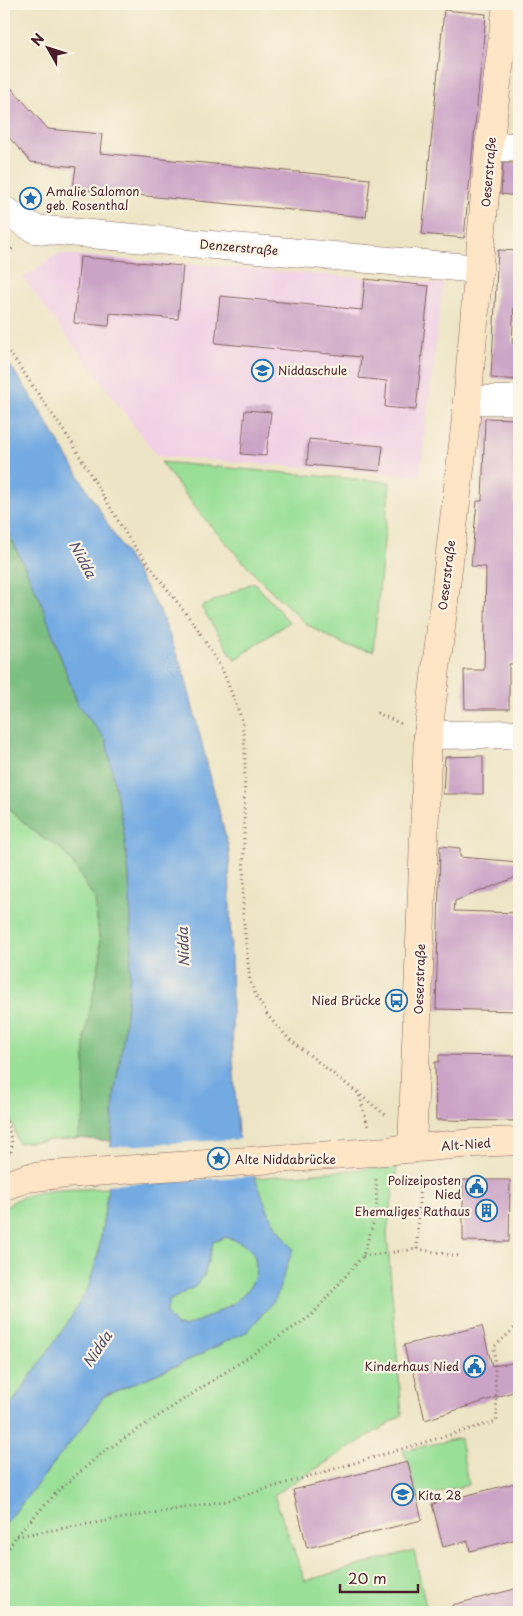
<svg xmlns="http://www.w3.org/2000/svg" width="523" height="1616" font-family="'Playpen Sans',sans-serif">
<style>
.built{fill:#f0d0e5}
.green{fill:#99df97;stroke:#727f61}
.forest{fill:#7abe80;stroke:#626e56}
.water{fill:#73aae2;stroke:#5e6486;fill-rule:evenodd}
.pier{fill:#ede4c5}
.building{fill:#caa3c6}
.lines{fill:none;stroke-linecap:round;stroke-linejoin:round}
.street-casing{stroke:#836461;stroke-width:29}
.secondary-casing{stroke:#836461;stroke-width:29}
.path{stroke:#836461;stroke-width:3;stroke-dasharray:1 4;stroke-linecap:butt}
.street{stroke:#fff;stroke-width:28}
.secondary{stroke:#fee5c5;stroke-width:28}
.secondary-bridge-casing{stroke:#836461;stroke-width:29;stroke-linecap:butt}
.secondary-bridge{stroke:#fee5c5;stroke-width:28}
.labels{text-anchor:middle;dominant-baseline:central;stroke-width:4.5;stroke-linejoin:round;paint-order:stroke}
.street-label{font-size:12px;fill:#4a1f2b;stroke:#fcf5e5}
.poi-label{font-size:12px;fill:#4a1f2b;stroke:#fcf5e5;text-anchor:start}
.water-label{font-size:14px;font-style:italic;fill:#58506b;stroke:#fcf5e5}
</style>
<rect width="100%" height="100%" fill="#fcf5e5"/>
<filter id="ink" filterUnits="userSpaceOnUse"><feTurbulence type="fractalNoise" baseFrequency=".02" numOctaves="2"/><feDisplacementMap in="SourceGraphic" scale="10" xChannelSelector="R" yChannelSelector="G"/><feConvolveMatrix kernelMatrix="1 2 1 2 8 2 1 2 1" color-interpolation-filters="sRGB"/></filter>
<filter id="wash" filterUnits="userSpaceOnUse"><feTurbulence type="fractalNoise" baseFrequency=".0096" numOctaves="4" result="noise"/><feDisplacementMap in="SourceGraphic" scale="20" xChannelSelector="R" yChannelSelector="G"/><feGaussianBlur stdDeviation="1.12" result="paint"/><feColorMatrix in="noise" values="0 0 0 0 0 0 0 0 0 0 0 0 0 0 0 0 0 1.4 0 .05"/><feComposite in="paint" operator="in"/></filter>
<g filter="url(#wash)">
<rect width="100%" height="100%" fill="#ede4c5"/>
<!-- built -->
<path class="built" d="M58,254l385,30 -23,192 -263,-20 -134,-178z"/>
<!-- green -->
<path class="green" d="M161,462l229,20 -17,169 -27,-5 -40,-22 -48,-46 -57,-63z
M254,582l35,40 -54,38 -34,-53z
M4,798l7,13 30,26 17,8 16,20 21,35 6,54 -16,82 -1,80 -7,22 -59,5 -14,-51z
M389,1167h8l-10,66 15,182 -128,80 31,86 109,-31 13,62h-423v-86l81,-102 19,-28 74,-31 70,-34 13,-17 32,-65 -22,-31 -17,-40z
M108,1188l-10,67 -9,33 -21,34 -64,93v-204c14,-25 77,-21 104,-23z
M225,1237c10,2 27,9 30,21 8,41 -41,55 -70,69l-9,-1 -10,-13 3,-12 25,-14 10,-11 9,-34z
M460,1438l8,47 -51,13 -9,-36 -5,-11z"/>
<!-- forest -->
<path class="forest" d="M4,523l36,76 38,106 28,35 17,87 6,47 3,75 -8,86 -9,55 -4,51 -34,-3 7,-22 1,-80 16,-82 -6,-54 -21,-35 -16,-19 -17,-9 -30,-26 -7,-13z"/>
<!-- water -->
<path class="water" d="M4,356l30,45 126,210 24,62 45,177 4,208 5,76 33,84 22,31 -17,49 -28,33 -70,34 -74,31 -19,28 -81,102v-111l64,-93 20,-34 10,-33 9,-58 8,-107 9,-55 8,-86 -3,-75 -6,-47 -17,-87 -28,-35 -38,-106 -36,-76zM225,1237c10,2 27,9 30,21 8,41 -41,55 -70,69l-9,-1 -10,-13 3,-12 25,-14 10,-11 9,-34z"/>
<!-- pier -->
<path class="pier" d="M242,1139l13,37 -149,9 2,-38z"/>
<g id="blocks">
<!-- building -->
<path class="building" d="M444,10l42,4 -22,224 -42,-4z
M4,80l44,49 54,5 -2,19 270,26 -4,38 -293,-28 3,-22 -45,-5 -27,-30z
M503,163h16v33l-18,-2z
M498,250l21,1v33h-4l-3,59h7v37l-28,-2z
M80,257l103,9 -5,53 -68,-6 -1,13 -35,-3z
M365,279l64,7 -13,124 -31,-3 2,-26 -28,-3 2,-21 -146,-14 5,-47 142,14z
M245,410l26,2 -5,44 -25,-2z
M485,418l31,1 -2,85h2l-2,20 5,1v139h-10v45h-44l-1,-39h20l2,-103 -15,-1 6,-65h5z
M309,439l74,7 -3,25 -73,-6z
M483,756v38h-40l2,-37z
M440,846l20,2v9l59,5v14l-64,25 -1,10 65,2v98l-83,-2z
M439,1055l80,1v65l-83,-1 -1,-58h4z
M463,1180h47l-1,62 -46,-1z
M482,1326l10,40 27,-4v28l-94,30 -13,-55 -3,1 -5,-21z
M408,1462l14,58 -115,28 -14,-58z
M519,1482v46l-5,2 3,9 -47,12 -2,-10 -25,6 -11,-43z
M519,1588v24h-66l-1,-7z"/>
</g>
</g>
<g filter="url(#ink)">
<use href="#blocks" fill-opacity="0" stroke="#836461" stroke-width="1"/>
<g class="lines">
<defs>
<path id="street" d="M489,147h30
M4,210l31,19 444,40
M467,400h52
M428,735l91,-1"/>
<path id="secondary" d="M412,1149l16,-414 37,-307 24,-281 18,-143
M394,1150l80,-7 45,-2
M4,1186l23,-8 24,-3"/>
</defs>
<!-- street casing -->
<use href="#street" class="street-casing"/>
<!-- secondary casing -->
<use href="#secondary" class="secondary-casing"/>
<!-- path -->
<path class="path" d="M4,256l10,-9
M4,344l68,99 57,96 68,89 26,43 19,49 3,29 -2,166 7,66 5,13 13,22 21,23 98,77
M377,713l27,12
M358,1091l10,35
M4,1112l8,31 -1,12
M4,1154l9,-3
M417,1249l3,-74
M363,1256l54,-7 41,7
M17,1536l208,-35 272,-80 -3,-74 25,-23
M4,1556l12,-20 44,-47 42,-36 209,-137 52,-60 14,-45 -1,-32"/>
<!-- street -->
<use href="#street" class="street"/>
<!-- secondary -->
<use href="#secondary" class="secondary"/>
<defs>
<path id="secondary-bridge" d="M51,1175l336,-24"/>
</defs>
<!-- secondary-bridge casing -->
<use href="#secondary-bridge" class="secondary-bridge-casing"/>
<!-- secondary-bridge -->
<use href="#secondary-bridge" class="secondary-bridge"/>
</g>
</g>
<!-- icons -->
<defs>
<symbol id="sight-ring" viewBox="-11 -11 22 22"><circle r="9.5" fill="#fcf5e5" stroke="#1f6fb2" stroke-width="1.5"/><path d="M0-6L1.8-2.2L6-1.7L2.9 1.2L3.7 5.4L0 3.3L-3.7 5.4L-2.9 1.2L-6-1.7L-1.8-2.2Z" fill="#1f6fb2"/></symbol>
<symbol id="school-ring" viewBox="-11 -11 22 22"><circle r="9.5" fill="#fcf5e5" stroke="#1f6fb2" stroke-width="1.5"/><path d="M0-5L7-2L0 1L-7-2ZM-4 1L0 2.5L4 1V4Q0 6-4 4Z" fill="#1f6fb2"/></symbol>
<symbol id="bus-ring" viewBox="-11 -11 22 22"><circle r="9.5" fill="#fcf5e5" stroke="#1f6fb2" stroke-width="1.5"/><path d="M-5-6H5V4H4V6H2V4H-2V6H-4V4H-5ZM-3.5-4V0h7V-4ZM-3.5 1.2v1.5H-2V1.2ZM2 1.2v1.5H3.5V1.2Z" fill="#1f6fb2"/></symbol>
<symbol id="civic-ring" viewBox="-11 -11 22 22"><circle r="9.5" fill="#fcf5e5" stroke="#1f6fb2" stroke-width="1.5"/><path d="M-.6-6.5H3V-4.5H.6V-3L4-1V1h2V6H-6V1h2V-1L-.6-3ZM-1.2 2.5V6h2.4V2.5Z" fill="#1f6fb2"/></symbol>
<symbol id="building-ring" viewBox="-11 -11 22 22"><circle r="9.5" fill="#fcf5e5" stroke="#1f6fb2" stroke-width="1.5"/><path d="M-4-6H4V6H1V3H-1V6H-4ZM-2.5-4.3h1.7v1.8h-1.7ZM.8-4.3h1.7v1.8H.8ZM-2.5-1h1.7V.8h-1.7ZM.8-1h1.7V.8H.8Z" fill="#1f6fb2"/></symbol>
</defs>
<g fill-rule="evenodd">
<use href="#sight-ring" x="18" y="186" width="25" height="25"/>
<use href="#school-ring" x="250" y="358" width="25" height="25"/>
<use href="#bus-ring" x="384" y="988" width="25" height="25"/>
<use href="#sight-ring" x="206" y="1146" width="25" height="25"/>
<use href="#civic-ring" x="464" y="1174" width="25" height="25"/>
<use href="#building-ring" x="474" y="1198" width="25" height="25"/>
<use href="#civic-ring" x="462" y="1354" width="25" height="25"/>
<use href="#school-ring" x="390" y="1482" width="25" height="25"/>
</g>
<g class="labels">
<!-- street labels -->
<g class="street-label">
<text transform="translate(488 172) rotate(-85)">Oeserstraße</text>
<text transform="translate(239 247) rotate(5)">Denzerstraße</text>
<text transform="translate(446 575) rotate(-83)">Oeserstraße</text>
<text transform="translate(419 979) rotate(-88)">Oeserstraße</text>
<text transform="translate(466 1144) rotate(-4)">Alt-Nied</text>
</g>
<!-- poi labels -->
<g class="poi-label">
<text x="46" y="191">Amalie Salomon<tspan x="46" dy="14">geb. Rosenthal</tspan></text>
<text x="278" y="370">Niddaschule</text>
<text x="381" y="1000" text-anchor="end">Nied Brücke</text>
<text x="235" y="1159">Alte Niddabrücke</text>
<text x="461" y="1180" text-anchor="end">Polizeiposten<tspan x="461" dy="14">Nied</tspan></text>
<text x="470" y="1211" text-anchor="end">Ehemaliges Rathaus</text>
<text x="459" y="1366" text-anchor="end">Kinderhaus Nied</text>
<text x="418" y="1495">Kita 28</text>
</g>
<!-- water labels -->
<g class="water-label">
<text transform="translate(83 559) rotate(62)">Nidda</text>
<text transform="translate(183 947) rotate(-92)">Nidda</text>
<text transform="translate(97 1349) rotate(-56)">Nidda</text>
</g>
</g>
<!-- margin -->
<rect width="523" height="1616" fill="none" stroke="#fcf5e5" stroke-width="20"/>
<!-- north arrow -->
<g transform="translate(48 48) rotate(309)" stroke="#fcf5e5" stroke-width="4" paint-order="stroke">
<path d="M0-4L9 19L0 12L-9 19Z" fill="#4a1f2b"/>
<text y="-8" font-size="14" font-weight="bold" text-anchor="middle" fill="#4a1f2b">N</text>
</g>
<!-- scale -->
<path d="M340 1584v8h78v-8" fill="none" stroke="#4a1f2b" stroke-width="2.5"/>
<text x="348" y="1584" font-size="15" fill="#4a1f2b" stroke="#fcf5e5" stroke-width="4" paint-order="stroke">20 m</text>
</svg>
